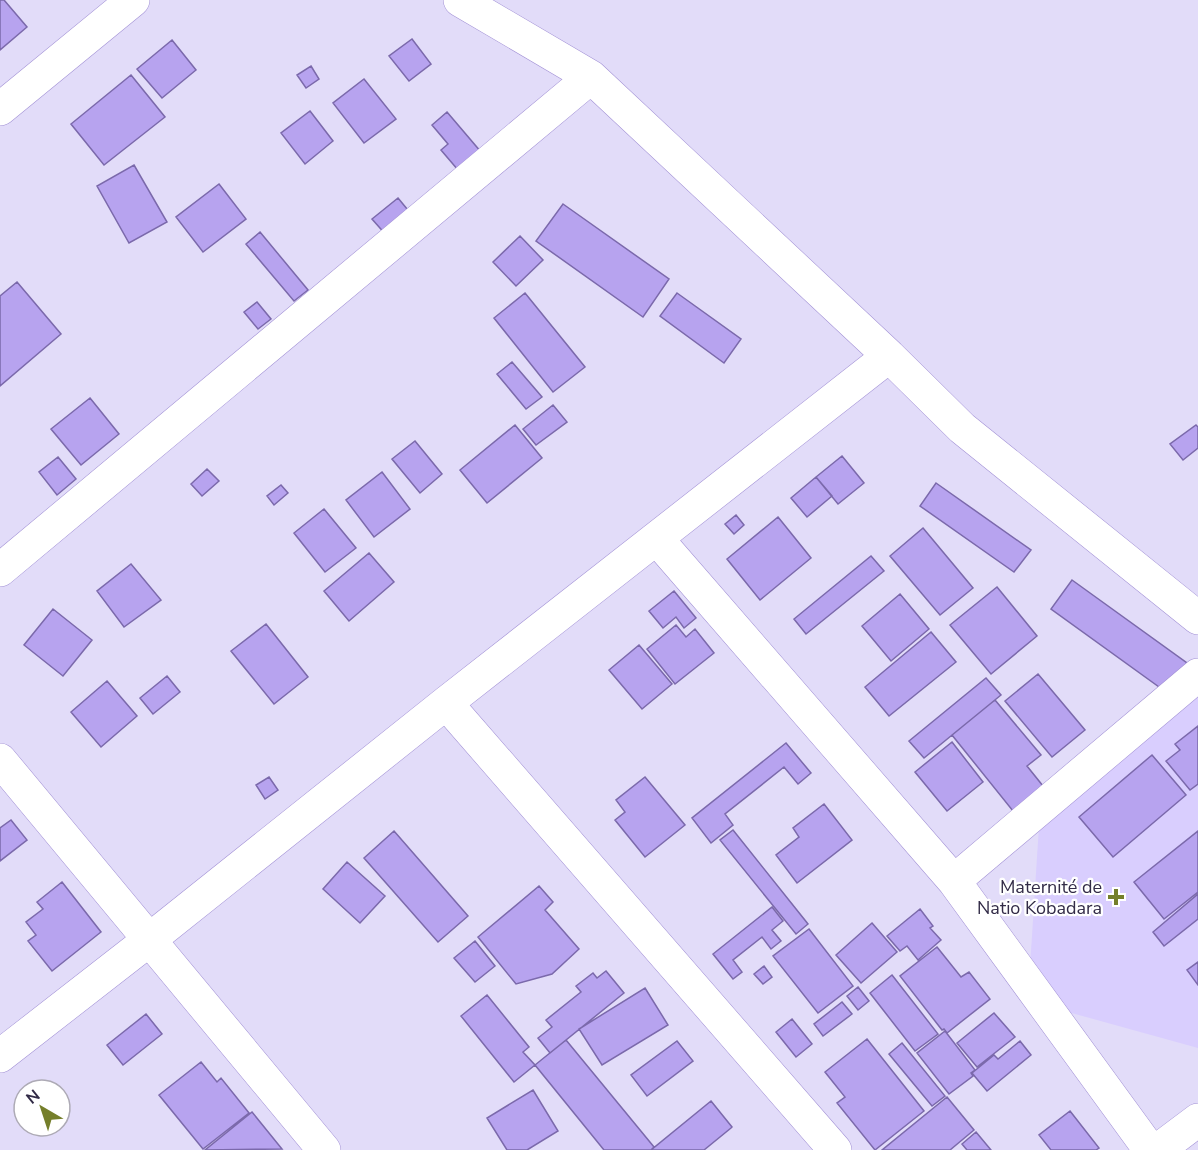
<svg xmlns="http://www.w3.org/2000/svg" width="1198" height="1150" font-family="'Nunito Sans',sans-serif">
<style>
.built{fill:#d9cefe}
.building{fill:#b7a3ef;stroke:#7b69ab;stroke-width:1.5}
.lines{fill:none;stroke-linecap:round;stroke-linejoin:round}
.minor-casing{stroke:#a291d5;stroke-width:34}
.minor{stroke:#fff;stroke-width:33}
.poi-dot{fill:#757f2b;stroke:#fff;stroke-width:2}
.labels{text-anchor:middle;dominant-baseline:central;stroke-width:4.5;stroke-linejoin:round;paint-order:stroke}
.poi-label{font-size:18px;fill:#322b47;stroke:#fff;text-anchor:end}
</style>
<rect width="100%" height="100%" fill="#e2dcf9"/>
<!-- built -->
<path class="built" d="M1198,685v363l-130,-36 -38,-45 9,-141z"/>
<!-- building -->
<path class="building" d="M0,0h4l23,27 -27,23z
M412,39l19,25 -22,17 -20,-25z
M172,40l24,30 -34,28 -25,-29z
M311,66l8,13 -13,9 -9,-13z
M131,75l34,42 -61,48 -33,-41z
M364,79l32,40 -32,24 -31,-40z
M310,111l23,30 -28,23 -24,-31z
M447,112l34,40 -23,18 -17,-20 7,-6 -16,-19z
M134,165l33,57 -38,21 -32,-57z
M219,184l27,35 -43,33 -27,-35z
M398,198l14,17 -25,21 -15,-17z
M563,204l106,75 -26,38 -107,-76z
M260,232l48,58 -14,11 -48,-57z
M520,236l23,24 -27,26 -23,-24z
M17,282l44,52 -61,52v-90z
M525,293l60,74 -32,25 -59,-74z
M677,293l64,46 -17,24 -64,-47z
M257,302l14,17 -13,10 -14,-17z
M512,362l30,35 -16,12 -29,-35z
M90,398l29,36 -38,31 -30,-36z
M553,405l14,17 -31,23 -13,-16z
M515,425l27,33 -55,45 -27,-33z
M1196,425l2,2v21l-15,12 -13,-16z
M415,441l27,33 -22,19 -28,-34z
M842,456l22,27 -26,21 -22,-27z
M58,457l18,22 -19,16 -18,-23z
M207,469l12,12 -17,15 -11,-12z
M382,472l28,37 -36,28 -28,-37z
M816,477l16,19 -25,21 -16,-19z
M936,483l95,67 -17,22 -94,-66z
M281,485l7,8 -14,12 -7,-9z
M324,509l32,39 -31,24 -31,-39z
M736,515l8,10 -10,9 -9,-10z
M778,517l33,41 -51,42 -33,-41z
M923,528l50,60 -33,27 -50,-59z
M369,553l25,29 -45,39 -25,-30z
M871,556l13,15 -78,63 -12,-15z
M131,564l30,36 -37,27 -27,-36z
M1072,580l115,83 -21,29 -115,-83z
M997,587l40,49 -46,38 -41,-49z
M674,591l22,27 -12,10 -8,-11 -13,11 -14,-17z
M900,594l29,35 -38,32 -29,-35z
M53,609l39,31 -29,36 -39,-31z
M266,624l42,53 -34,27 -43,-53z
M676,625l10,12 9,-8 19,24 -39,31 -28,-35z
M931,632l25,30 -67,54 -24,-29z
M639,645l33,39 -30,25 -33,-39z
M1038,674l47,56 -33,27 -47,-56z
M167,676l13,16 -27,22 -13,-16z
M986,678l15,17 -77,63 -15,-17z
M107,681l30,35 -36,31 -30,-35z
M995,700l46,55 -14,11 20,25 -30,25 -65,-81z
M1198,726v58l-8,6 -24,-29 14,-11 -5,-6z
M952,742l31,40 -36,29 -32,-39z
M786,743l25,30 -13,11 -14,-17 -59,47 8,11 -22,18 -19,-25z
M1152,755l34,40 -73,62 -34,-40z
M269,777l9,13 -13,9 -9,-14z
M645,777l40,48 -40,32 -30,-37 10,-8 -9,-12z
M824,804l28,36 -55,43 -21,-28 23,-18 -6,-9z
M11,820l16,20 -27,21v-33z
M733,830l75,94 -12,10 -76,-94z
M394,831l74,85 -30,26 -74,-84z
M1198,831v61l-34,27 -30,-37z
M347,862l38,34 -25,27 -37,-34z
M62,882l39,50 -49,39 -24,-30 8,-6 -10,-13 17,-13 -6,-7z
M539,886l14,16 -8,8 34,39 -27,25 -36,10 -38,-47z
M1198,894v25l-34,27 -11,-14z
M772,907l11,14 -11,9 9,11 -10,8 -9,-12 -29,23 9,12 -9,7 -20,-25z
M920,909l13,17 -3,2 11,12 -23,20 -11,-14 -7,5 -13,-15z
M872,923l25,29 -36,31 -25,-28z
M809,929l44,57 -35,27 -45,-57z
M475,941l20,25 -20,16 -21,-24z
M937,947l24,30 8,-5 21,27 -43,34 -3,-4 -2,1 -42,-54z
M1198,962v23l-11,-15z
M764,966l8,11 -9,7 -9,-10z
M606,971l18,22 -74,60 -12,-15 14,-11 -6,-7 35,-28 -5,-6 17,-13 4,5z
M892,975l46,59 -23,17 -45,-58z
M858,987l11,14 -11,9 -11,-14z
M645,988l23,37 -66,40 -23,-36z
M487,995l42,52 -6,5 12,13 -21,17 -53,-66z
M842,1002l10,12 -29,22 -9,-12z
M994,1013l21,24 -38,30 -20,-24z
M146,1014l16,20 -39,31 -16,-20z
M792,1019l20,25 -16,13 -20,-25z
M945,1031l30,39 -4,3 2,3 -24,18 -32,-41z
M867,1039l57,72 -49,39 -38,-47 8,-6 -20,-25z
M566,1040l88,107 -3,3h-47l-69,-85z
M677,1041l16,20 -46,35 -16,-21z
M1020,1041l11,14 -44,36 -15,-18 22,-18 4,4z
M902,1043l43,53 -13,10 -43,-52z
M201,1062l16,20 4,-4 28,35 -46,36 -44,-54z
M533,1090l25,41 -31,19h-20l-20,-32z
M947,1097l27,33 -24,20h-68z
M711,1101l21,26 -1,1 -27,22h-53z
M1070,1111l29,37 -3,2h-45l-12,-15z
M252,1112l30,37 -77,1z
M976,1132l15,18h-24l-5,-6z"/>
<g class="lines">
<defs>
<path id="minor" d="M460,0l131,77 298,279 73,72 236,190
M0,109l133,-109
M657,539l297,342 196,269
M0,570l591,-493
M446,703l389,447
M0,760l324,390
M954,881l244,-206
M0,1056l149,-116 297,-237 443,-347
M1158,1150l40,-30"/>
</defs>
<!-- minor casing -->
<use href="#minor" class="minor-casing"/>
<!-- minor -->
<use href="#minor" class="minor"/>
</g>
<!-- markers -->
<path class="poi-dot" d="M1113 888h6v6h6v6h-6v6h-6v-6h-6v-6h6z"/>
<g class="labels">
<!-- poi labels -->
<g class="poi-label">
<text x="1102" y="887">Maternité de<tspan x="1102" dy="21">Natio Kobadara</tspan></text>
</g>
</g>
<!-- north arrow -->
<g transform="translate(42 1108) rotate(321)"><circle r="28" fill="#ffffff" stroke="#adaab5" stroke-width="1.5"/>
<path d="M0-4.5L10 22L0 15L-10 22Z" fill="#757f2b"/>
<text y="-9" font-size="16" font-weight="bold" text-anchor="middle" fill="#322b47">N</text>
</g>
</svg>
